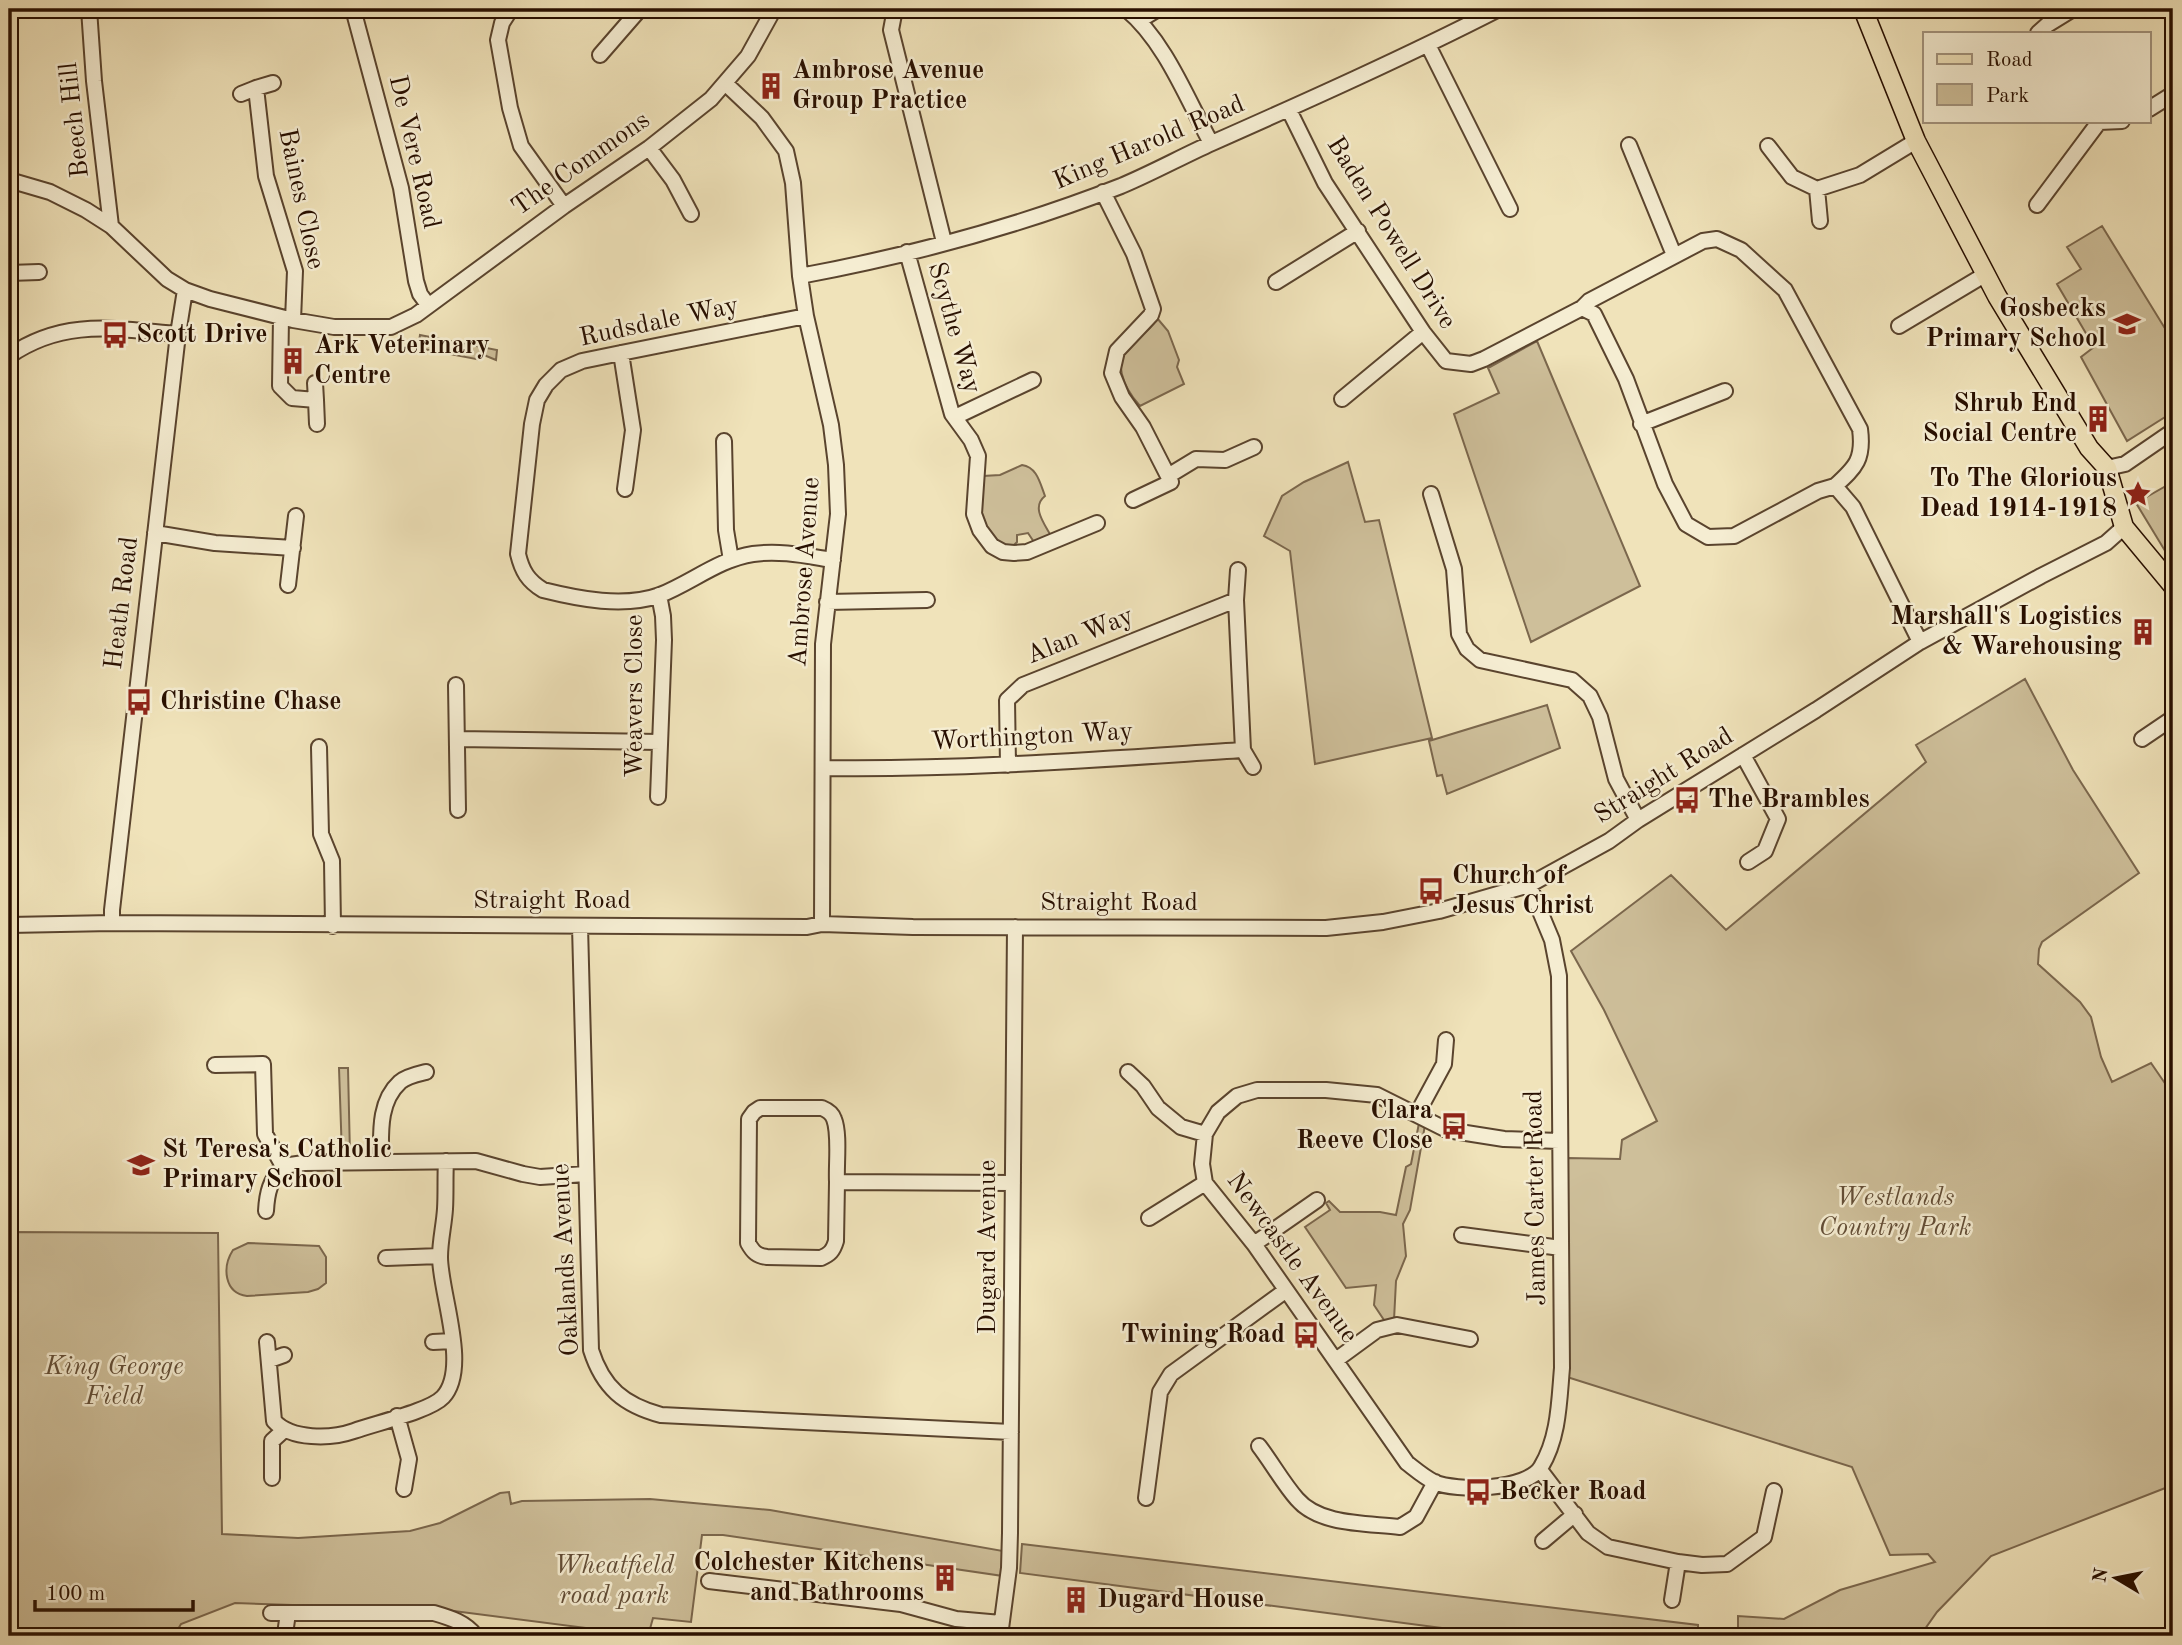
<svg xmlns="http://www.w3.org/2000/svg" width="2182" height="1645" font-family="'Old Standard TT',serif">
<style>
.green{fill:#cebf9a;stroke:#7b674d;stroke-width:2}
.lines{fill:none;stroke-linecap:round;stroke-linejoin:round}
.minor-casing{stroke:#5a442e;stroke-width:18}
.major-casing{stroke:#280f00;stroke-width:21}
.minor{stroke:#f5edd2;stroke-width:14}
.major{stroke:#f0e3ba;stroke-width:18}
.labels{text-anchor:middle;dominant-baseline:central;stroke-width:5;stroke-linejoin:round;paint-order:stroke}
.poi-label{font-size:26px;font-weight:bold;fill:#280f00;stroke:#f5edd2;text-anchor:start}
.street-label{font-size:26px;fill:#280f00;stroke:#f5edd2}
.park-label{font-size:26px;font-style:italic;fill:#624d36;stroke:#f5edd2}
</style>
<rect width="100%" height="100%" fill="#f0e3ba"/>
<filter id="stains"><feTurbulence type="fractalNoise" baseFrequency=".00286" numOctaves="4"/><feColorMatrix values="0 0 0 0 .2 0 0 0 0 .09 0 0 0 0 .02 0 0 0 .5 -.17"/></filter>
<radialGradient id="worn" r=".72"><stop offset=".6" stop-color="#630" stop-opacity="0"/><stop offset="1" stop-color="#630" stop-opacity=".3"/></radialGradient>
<!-- green -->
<path class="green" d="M2102,226l67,109 4,1v76l-46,29 -46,-84 13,-10 -37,-63 24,-15 -14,-22z
M1157,318l11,13 11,29 -2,7 7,17 -44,22c-16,-18 -30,-46 -7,-65 10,-8 18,-11 24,-23z
M420,335l77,15 -1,10 -12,-5 -3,5 -63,-12z
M1537,341l103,245 -109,56 -77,-228 45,-21 -11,-25z
M1348,462l17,60 14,-2 53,218 -117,26 -25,-213 -26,-15 18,-40 22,-14z
M1022,465c15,2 18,18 23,31 -14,11 -1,27 6,40l-17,6 -6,-9 -11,2v7l-6,6 -16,-7 -15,-18 3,-47 17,-1z
M2173,482v82l-37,-61z
M2025,679l48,91 66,103 -97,69 -3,7 -1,15 42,38 11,15 10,40 11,25 39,-19 22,32v390l-182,71 -54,56 -17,24h-147l-35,-6v-14l46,3 56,-29 95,-28 -7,-8 -38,1 -38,-88 -285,-90 1,-219 52,1 2,-19 35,-19 -53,-111 -33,-59 100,-76 55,55 200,-168 -10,-17z
M1547,705l13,43 -113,46 -5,-19 -5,1 -8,-35z
M339,1068h9l2,87 -8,1z
M1419,1123l6,2 -15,85 -7,14 3,32 -10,25 -2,39h-10l-10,-15 2,-20 -30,3 -41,-61 25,-17 -4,-7 3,-2 11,11h40l16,3 10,-48 5,-3z
M9,1232l209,1 4,301 76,4 112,-7 30,-8 60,-30 9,-1 2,12 11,-3 128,-2 120,11 233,41v25l-280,-41h-21l-11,87 -38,-4 -5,18 -202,-26 -211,-7 -54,21 -7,12h-165z
M248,1243l71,3 7,11v26l-8,6 -10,3 -61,4c-23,-3 -25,-29 -14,-46z
M1022,1544l676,81v11h-195l-483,-63z"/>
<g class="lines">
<defs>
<path id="minor" d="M89,9l5,72 17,145
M353,9l48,179 15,93 4,13 8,11
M511,9l-9,14 -4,17 12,68 11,38 43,60
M895,9l-4,21 53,212
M1126,9c39,32 61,90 85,134
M1140,20l18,-11
M2038,33l9,-8 26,-16
M1428,45l82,164
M600,55l40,-46
M726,84l36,34 24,33 7,32 7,93 6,40 25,109 5,40 2,49 -15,130 -1,280
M256,88l17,-5
M241,94l15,-6 10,88 29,95 -2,49
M2149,109l24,-15
M1289,110l36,73 98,149 23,29 25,3 13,-5 98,-51 12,6 32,65 39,105 21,40 22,13 26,-1 84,-45 17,-5 18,21 67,135
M1629,145l45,110
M1768,146l24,31 25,12 43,-14 56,-34
M649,148l24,32 18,34
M9,180l41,12 36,18 25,16 56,53 18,11 25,9 83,21 41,7h57l25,-12 148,-109 85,-58 62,-49 37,-43 26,-47
M1817,189l3,32
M1103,192l31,62 19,55 -2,6 -34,36 -5,22 10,24 21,30 25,49 28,-17 29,1 29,-13
M2037,205l62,-83 23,-1
M907,252l45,162 19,26 7,16 -4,58 6,16 12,16 11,6 11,1 13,-1 70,-29
M9,273l30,-1
M800,276c108,-20 219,-50 321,-90 31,-13 60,-29 91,-43 97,-43 193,-86 287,-134
M1276,282l82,-51
M1582,308l7,-7 114,-60 14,-2 24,11 44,40 75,139c4,30 -4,38 -25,57
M806,316l-185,37 -39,8 -21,9 -15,15 -9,15 -5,24 -14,130c4,17 10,27 25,36 36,9 81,18 117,5 31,-12 59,-36 93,-41 27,-4 54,2 80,6
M281,317l-1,69 12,12 24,2 1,24
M1899,326l87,-52
M621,353l12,77 -8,59
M9,356c55,-38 106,-27 169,-22
M315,383l1,17
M1342,399l81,-67
M955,417l78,-37
M1641,424l84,-33
M724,441l2,89 5,30
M2107,468l18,-4 48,-33
M1431,494l23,75 5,65 8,15 13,11 92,20 18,16 10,21 16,62 22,41
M1133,500l38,-18
M155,533l60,10 78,5
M1238,570l-2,30 7,150 10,17
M288,585l8,-69
M827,602l100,-2
M456,685l2,125
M457,739l203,3
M2142,739l31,-21
M319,747l2,87 11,27 1,65
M1743,755l35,64 -13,32 -17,11
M1008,765l-1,-65 16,-15 213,-85
M823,768c140,2 280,-9 420,-18
M658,797l6,-157 -1,-24 -4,-21
M1529,885l23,55 7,36 3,392c-3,34 -3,69 -21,99 -13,23 -85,25 -107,15 -10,-5 -18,-12 -27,-19l-153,-219 -49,-61 -3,-19 3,-30 13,-22 19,-16 20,-6h69l51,5 70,35 57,9 55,2
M112,923v-13l66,-576 7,-44
M9,925l103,-2 695,4 15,-3 91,3 413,1 57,-6 56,-11 90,-26 80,-44 29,-21 178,-110 104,-68 121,-66 65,-33 18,-16
M580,926l11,424c12,38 33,55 70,65l350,17
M215,1065l48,-1 2,70 18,32 21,-3 172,-2 47,13 17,3 46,-3
M1128,1072l15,14 15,22 23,19 24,7
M1417,1114l27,-50 2,-24
M381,1161c0,-27 -3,-59 19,-79 7,-6 18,-8 26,-10
M837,1182c-1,-17 3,-48 -3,-63 -2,-6 -7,-9 -12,-11h-62l-6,4 -5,7 -1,124c5,9 9,13 19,14l54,1c9,-4 12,-7 15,-17l1,-59 176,1
M266,1211c1,-19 4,-30 17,-45
M1149,1218l56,-35
M1462,1235l99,13
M1254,1244l63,-44
M386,1258l54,-2
M267,1342l7,79c17,19 57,18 80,10 22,-8 76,-20 89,-34 27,-29 -3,-104 -3,-140 0,-16 4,-32 5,-48 1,-16 0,-32 1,-48
M433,1342l20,-1
M270,1360l14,-5
M1336,1360l41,-30 20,-5 73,14
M397,1416l12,43 -5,30
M1259,1446c13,17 24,37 38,53 23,27 71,24 103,28l16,-10 19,-35
M1540,1470l48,63 20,14 70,15 24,3 25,-1 37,-27 10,-46
M272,1478v-37l11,-10
M1146,1498l14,-106 11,-18 114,-83
M1543,1541l32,-27
M709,1581l192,23 55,15 45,4
M1672,1600l6,-38
M271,1613h163c17,5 31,9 42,23
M285,1634l3,-21
M1000,1636l9,-68 1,-35 5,-606"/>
<path id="major" d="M1863,9l53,132 81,155 92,152 18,20 17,59 49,59"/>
</defs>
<!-- minor casing -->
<use href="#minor" class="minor-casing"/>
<!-- major casing -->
<use href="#major" class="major-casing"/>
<!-- minor -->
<use href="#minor" class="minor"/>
<!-- major -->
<use href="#major" class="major"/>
</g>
<!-- icons -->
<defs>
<symbol id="building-bare" viewBox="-9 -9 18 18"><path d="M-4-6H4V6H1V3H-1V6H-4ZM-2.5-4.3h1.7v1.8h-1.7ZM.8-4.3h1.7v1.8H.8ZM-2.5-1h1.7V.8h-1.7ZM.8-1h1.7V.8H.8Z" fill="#8f2418" stroke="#f5edd2" stroke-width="2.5" paint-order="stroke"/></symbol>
<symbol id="school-bare" viewBox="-9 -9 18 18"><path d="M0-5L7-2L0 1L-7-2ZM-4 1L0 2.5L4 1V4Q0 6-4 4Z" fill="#8f2418" stroke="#f5edd2" stroke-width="2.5" paint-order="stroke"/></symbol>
<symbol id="bus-bare" viewBox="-9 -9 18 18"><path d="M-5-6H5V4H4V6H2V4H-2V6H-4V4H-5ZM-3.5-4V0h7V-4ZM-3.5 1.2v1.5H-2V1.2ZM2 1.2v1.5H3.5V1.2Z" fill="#8f2418" stroke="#f5edd2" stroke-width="2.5" paint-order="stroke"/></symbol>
<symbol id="sight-bare" viewBox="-9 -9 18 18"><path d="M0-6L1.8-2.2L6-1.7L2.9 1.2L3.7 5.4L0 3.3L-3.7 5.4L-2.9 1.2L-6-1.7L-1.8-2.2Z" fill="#8f2418" stroke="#f5edd2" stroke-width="2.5" paint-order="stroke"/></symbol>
</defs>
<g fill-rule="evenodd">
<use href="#building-bare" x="752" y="67" width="38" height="38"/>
<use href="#school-bare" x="2108" y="305" width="38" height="38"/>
<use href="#bus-bare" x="96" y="316" width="38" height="38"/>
<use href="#building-bare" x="274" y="342" width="38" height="38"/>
<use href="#building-bare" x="2079" y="400" width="38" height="38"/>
<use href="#sight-bare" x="2119" y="475" width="38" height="38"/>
<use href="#building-bare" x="2124" y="613" width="38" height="38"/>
<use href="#bus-bare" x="120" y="683" width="38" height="38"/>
<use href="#bus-bare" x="1668" y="781" width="38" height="38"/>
<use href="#bus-bare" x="1412" y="872" width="38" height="38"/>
<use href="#bus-bare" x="1435" y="1107" width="38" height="38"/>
<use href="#school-bare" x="122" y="1146" width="38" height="38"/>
<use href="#bus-bare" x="1287" y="1316" width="38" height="38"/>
<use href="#bus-bare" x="1459" y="1473" width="38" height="38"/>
<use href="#building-bare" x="926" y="1559" width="38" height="38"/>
<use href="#building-bare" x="1057" y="1581" width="38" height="38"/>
</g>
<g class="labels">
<!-- poi labels -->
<g class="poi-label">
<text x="792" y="71">Ambrose Avenue<tspan x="792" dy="30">Group Practice</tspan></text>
<text x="2106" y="309" text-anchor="end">Gosbecks<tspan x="2106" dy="30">Primary School</tspan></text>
<text x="136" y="335">Scott Drive</text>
<text x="314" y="346">Ark Veterinary<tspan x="314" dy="30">Centre</tspan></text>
<text x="2077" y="404" text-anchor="end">Shrub End<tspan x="2077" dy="30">Social Centre</tspan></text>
<text x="2117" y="479" text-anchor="end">To The Glorious<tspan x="2117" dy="30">Dead 1914-1918</tspan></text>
<text x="2122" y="617" text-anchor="end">Marshall's Logistics<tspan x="2122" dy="30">&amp; Warehousing</tspan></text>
<text x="160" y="702">Christine Chase</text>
<text x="1708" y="800">The Brambles</text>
<text x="1452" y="876">Church of<tspan x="1452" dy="30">Jesus Christ</tspan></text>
<text x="1433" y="1111" text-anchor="end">Clara<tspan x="1433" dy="30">Reeve Close</tspan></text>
<text x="162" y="1150">St Teresa's Catholic<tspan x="162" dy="30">Primary School</tspan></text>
<text x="1285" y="1335" text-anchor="end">Twining Road</text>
<text x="1499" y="1492">Becker Road</text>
<text x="924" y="1563" text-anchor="end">Colchester Kitchens<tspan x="924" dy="30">and Bathrooms</tspan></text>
<text x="1097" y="1600">Dugard House</text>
</g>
<!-- street labels -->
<g class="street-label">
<text transform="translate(75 120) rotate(-96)">Beech Hill</text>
<text transform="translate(1149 143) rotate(-23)">King Harold Road</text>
<text transform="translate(414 152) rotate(77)">De Vere Road</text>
<text transform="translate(581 164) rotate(-35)">The Commons</text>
<text transform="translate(301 199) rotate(78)">Baines Close</text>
<text transform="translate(1391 233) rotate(58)">Baden Powell Drive</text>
<text transform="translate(659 322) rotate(-12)">Rudsdale Way</text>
<text transform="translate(954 328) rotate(74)">Scythe Way</text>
<text transform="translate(805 572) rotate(-86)">Ambrose Avenue</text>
<text transform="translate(122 603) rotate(-83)">Heath Road</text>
<text transform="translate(1080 636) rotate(-22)">Alan Way</text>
<text transform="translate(635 696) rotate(-90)">Weavers Close</text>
<text transform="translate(1032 737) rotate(-3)">Worthington Way</text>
<text transform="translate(1664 776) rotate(-32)">Straight Road</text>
<text x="552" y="901">Straight Road</text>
<text x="1119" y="903">Straight Road</text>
<text transform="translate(1536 1198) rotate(-91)">James Carter Road</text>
<text transform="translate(988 1247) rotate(-90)">Dugard Avenue</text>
<text transform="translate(1292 1258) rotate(54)">Newcastle Avenue</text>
<text transform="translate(566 1260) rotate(-93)">Oaklands Avenue</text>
</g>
<!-- park labels -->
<g class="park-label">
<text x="1895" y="1198">Westlands<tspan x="1895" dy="30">Country Park</tspan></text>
<text x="114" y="1367">King George<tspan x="114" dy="30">Field</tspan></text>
<text x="614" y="1566">Wheatfield<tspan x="614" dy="30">road park</tspan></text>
</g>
</g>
<!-- margin -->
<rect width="2182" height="1645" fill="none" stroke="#f0e3ba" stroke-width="35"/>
<rect x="10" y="10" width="2161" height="1624" fill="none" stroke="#280f00" stroke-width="3.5"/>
<rect x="18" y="18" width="2147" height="1610" fill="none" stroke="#280f00" stroke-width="2"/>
<!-- legend -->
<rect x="1923" y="32" width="228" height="91" fill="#f5edd2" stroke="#a3947e" stroke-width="2"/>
<rect x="1937" y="54" width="35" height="10" fill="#f0e3ba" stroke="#a3947e" stroke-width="2"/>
<text x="1986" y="66" font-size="21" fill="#280f00">Road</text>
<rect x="1937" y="84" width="35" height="21" fill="#cebf9a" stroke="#a3947e" stroke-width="2"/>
<text x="1986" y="102" font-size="21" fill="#280f00">Park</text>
<!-- north arrow -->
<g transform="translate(2116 1578) rotate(280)" stroke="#f5edd2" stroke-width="5" paint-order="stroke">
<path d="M0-5L12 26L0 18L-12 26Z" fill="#280f00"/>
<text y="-10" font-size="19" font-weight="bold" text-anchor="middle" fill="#280f00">N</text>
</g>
<!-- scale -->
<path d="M35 1600v10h158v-10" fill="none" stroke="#280f00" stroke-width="3.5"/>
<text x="46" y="1600" font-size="21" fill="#280f00" stroke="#f5edd2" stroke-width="5" paint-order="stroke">100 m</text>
<rect width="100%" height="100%" filter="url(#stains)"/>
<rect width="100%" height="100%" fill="url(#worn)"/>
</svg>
